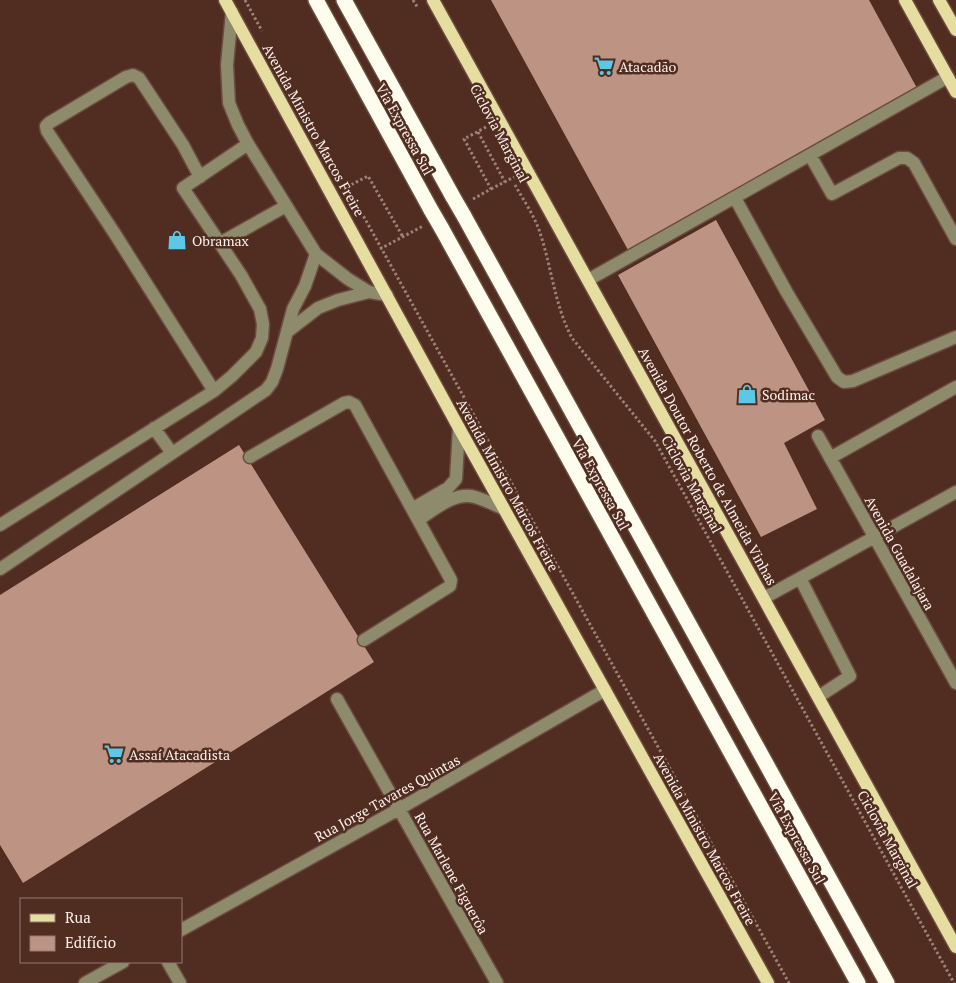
<svg xmlns="http://www.w3.org/2000/svg" width="956" height="983" font-family="'PT Serif',serif">
<style>
.building{fill:#bd9383}
.lines{fill:none;stroke-linecap:round;stroke-linejoin:round}
.minor-casing{stroke:#6c4c40;stroke-width:15}
.major-casing{stroke:#6c4c40;stroke-width:15}
.highway-casing{stroke:#6c4c40;stroke-width:18}
.path{stroke:#9b8177;stroke-width:3;stroke-dasharray:2.5 2.5;stroke-linecap:butt}
.minor{stroke:#8e8b6d;stroke-width:12}
.major{stroke:#e6dda0;stroke-width:12}
.highway{stroke:#fdfced;stroke-width:15}
.highway-bridge-casing{stroke:#6c4c40;stroke-width:18;stroke-linecap:butt}
.highway-bridge{stroke:#fdfced;stroke-width:15}
.labels{text-anchor:middle;dominant-baseline:central;stroke-width:5;stroke-linejoin:round;paint-order:stroke}
.poi-label{font-size:14px;fill:#fef0eb;stroke:#502d20;text-anchor:start}
.street-label{font-size:14px;fill:#fef0eb;stroke:#502d20}
</style>
<rect width="100%" height="100%" fill="#502d20"/>
<!-- building -->
<path class="building" d="M491,0h378l49,90 -290,160z
M716,220l109,200 -41,23 33,66 -56,28 -143,-262z
M239,445l135,217 -351,221 -23,-38v-250z"/>
<g class="lines">
<defs>
<path id="minor" d="M232,12l-5,53 2,38 9,22 10,19 68,110 32,25 21,13 18,3
M810,155l22,39 67,-36h8l7,5 42,76
M200,177l-17,-32 -44,-67 -6,-3 -7,2 -77,46 -3,3 1,5 68,103 99,157
M735,198l51,93 51,86 7,5 9,-1 103,-44
M220,243l66,-37
M588,280l360,-203
M287,332l31,-24 20,-8 31,-8
M154,428l18,25
M818,436l138,247
M250,457l94,-54 5,-1 6,3 96,175 -1,6 -86,54
M830,458l126,-71
M412,509l36,-21 8,-9 3,-51
M418,520c16,-10 37,-29 57,-23 10,3 20,8 29,12
M0,525l214,-134 18,-15 24,-24 6,-14 1,-14 -3,-15 -19,-34 -58,-87 65,-44
M0,569l266,-179 6,-8 5,-13 16,-60 12,-23 11,-32
M800,578l50,98 -32,21
M764,598l192,-106
M337,699l160,284
M181,930l218,-121 206,-119
M168,962l12,21
M85,983l38,-21"/>
<path id="major" d="M225,0l234,428 309,555
M433,0l523,947
M905,0l51,92
M939,0l17,30"/>
<path id="highway" d="M316,0l115,210
M344,0l109,197
M464,216l423,767
M442,229l416,754"/>
</defs>
<!-- minor casing -->
<use href="#minor" class="minor-casing"/>
<!-- major casing -->
<use href="#major" class="major-casing"/>
<!-- highway casing -->
<use href="#highway" class="highway-casing"/>
<!-- path -->
<path class="path" d="M245,0l17,31
M413,0l5,8
M478,132l27,50
M515,185c9,16 21,33 26,51 11,34 14,70 31,102l83,103 299,542
M347,187l21,-11 35,61
M491,189l23,-12
M349,190l440,793
M473,199l18,-10 -27,-50 22,-12
M380,249l43,-23"/>
<!-- minor -->
<use href="#minor" class="minor"/>
<!-- major -->
<use href="#major" class="major"/>
<!-- highway -->
<use href="#highway" class="highway"/>
<defs>
<path id="highway-bridge" d="M453,197l11,19
M431,210l11,19"/>
</defs>
<!-- highway-bridge casing -->
<use href="#highway-bridge" class="highway-bridge-casing"/>
<!-- highway-bridge -->
<use href="#highway-bridge" class="highway-bridge"/>
</g>
<!-- icons -->
<defs>
<symbol id="supermarket-bare" viewBox="-9 -9 18 18"><path d="M-6-5.5h2.5l.6 2H6L4.5 2H-2.5L-4.4-4H-6ZM-1.5 3.2a1.3 1.3 0 1 0 .1 0ZM3 3.2a1.3 1.3 0 1 0 .1 0Z" fill="#5dc7e8" stroke="#502d20" stroke-width="2.5" paint-order="stroke"/></symbol>
<symbol id="shop-bare" viewBox="-9 -9 18 18"><path d="M-5-2.5h2.3a2.7 3.5 0 0 1 5.4 0H5L5.5 6h-11ZM-1.5-2.5h3a1.5 2.3 0 0 0-3 0Z" fill="#5dc7e8" stroke="#502d20" stroke-width="2.5" paint-order="stroke"/></symbol>
</defs>
<g fill-rule="evenodd">
<use href="#supermarket-bare" x="590" y="52" width="28" height="28"/>
<use href="#shop-bare" x="163" y="226" width="28" height="28"/>
<use href="#shop-bare" x="733" y="380" width="28" height="28"/>
<use href="#supermarket-bare" x="100" y="740" width="28" height="28"/>
</g>
<g class="labels">
<!-- poi labels -->
<g class="poi-label">
<text x="619" y="66">Atacadão</text>
<text x="192" y="240">Obramax</text>
<text x="762" y="394">Sodimac</text>
<text x="129" y="754">Assaí Atacadista</text>
</g>
<!-- street labels -->
<g class="street-label">
<text transform="translate(405 129) rotate(61)">Via Expressa Sul</text>
<text transform="translate(314 130) rotate(61)">Avenida Ministro Marcos Freire</text>
<text transform="translate(500 133) rotate(62)">Ciclovia Marginal</text>
<text transform="translate(708 466) rotate(61)">Avenida Doutor Roberto de Almeida Vinhas</text>
<text transform="translate(601 484) rotate(61)">Via Expressa Sul</text>
<text transform="translate(692 484) rotate(61)">Ciclovia Marginal</text>
<text transform="translate(508 485) rotate(61)">Avenida Ministro Marcos Freire</text>
<text transform="translate(900 553) rotate(61)">Avenida Guadalajara</text>
<text transform="translate(387 798) rotate(-29)">Rua Jorge Tavares Quintas</text>
<text transform="translate(797 838) rotate(61)">Via Expressa Sul</text>
<text transform="translate(705 839) rotate(61)">Avenida Ministro Marcos Freire</text>
<text transform="translate(888 839) rotate(61)">Ciclovia Marginal</text>
<text transform="translate(452 873) rotate(61)">Rua Marlene Figuerôa</text>
</g>
</g>
<!-- legend -->
<rect x="20" y="898" width="162" height="65" fill="#502d20" stroke="#967b71"/>
<rect x="30" y="914" width="25" height="8" fill="#e6dda0" stroke="#967b71"/>
<text x="65" y="923" font-size="15" fill="#fef0eb">Rua</text>
<rect x="30" y="936" width="25" height="15" fill="#bd9383" stroke="#967b71"/>
<text x="65" y="948" font-size="15" fill="#fef0eb">Edifício</text>
</svg>
